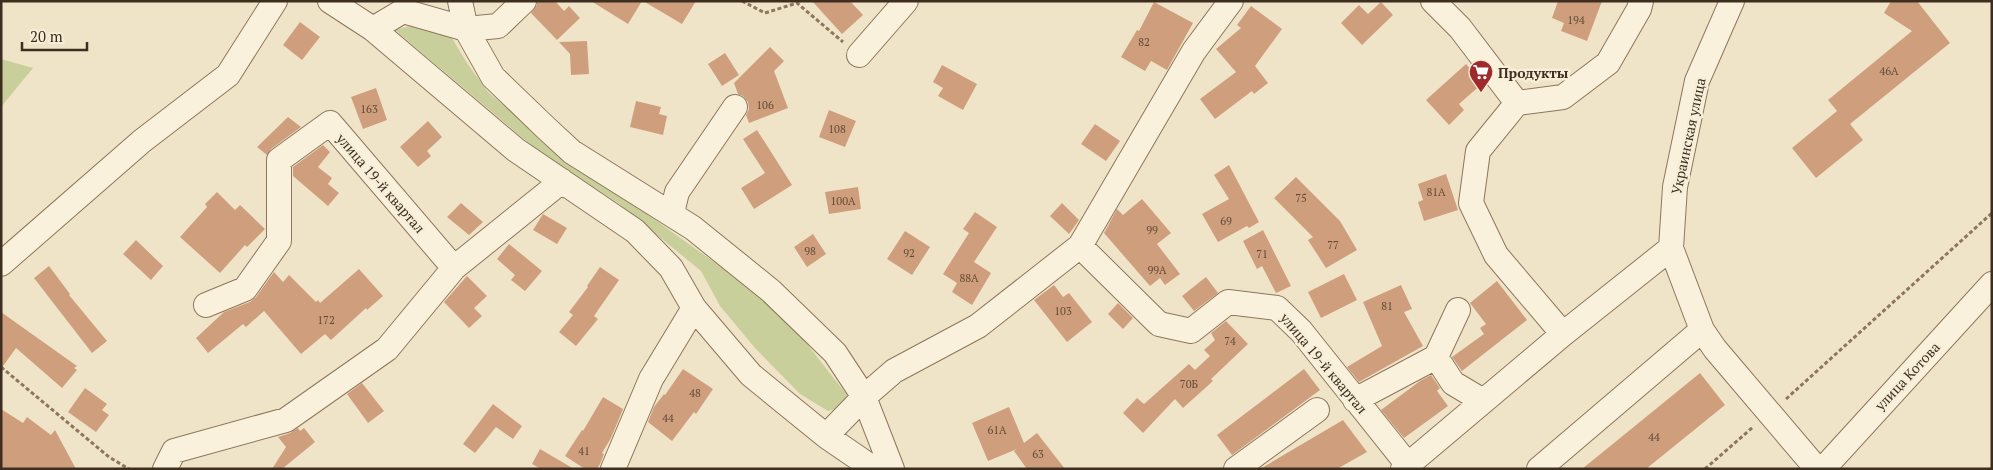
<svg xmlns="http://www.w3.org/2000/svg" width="1993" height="470" font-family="'PT Serif',serif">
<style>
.green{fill:#c9cf9b}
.building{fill:#cf9f7d}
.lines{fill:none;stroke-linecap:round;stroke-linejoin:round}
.minor-casing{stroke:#8d765c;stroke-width:26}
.path{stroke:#8d765c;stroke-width:3;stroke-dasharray:4 2.5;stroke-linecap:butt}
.minor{stroke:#faf1dc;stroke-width:24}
.labels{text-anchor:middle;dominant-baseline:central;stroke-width:5;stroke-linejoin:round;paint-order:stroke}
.number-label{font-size:11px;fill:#624a37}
.poi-label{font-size:14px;font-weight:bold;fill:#3d2e20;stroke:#f7eed8;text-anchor:start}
.street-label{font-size:14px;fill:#3d2e20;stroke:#f7eed8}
</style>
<rect width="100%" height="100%" fill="#f0e4c8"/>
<!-- green -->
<path class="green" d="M414,25l35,8 18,30 21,29 57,49 204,146 51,48 47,60 -2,12 -17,4 -28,-17 -45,-46 -35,-42 -19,-35 -83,-68 -81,-53 -142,-120z
M1,59l32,9 -32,39z"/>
<!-- building -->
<path class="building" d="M537,1h18l9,10 5,-5 11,12 -23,22 -26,-27 6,-8z
M591,1h51l-14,23z
M643,1h53l-14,23z
M812,1h38l13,14 -21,19z
M1558,1h44l-15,40 -26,-10 3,-8 -12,-5z
M1891,1h26l33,42 -100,81 13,16 -47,38 -24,-30 45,-37 -9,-11 84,-69 -28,-18z
M1154,2l39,21 -26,47 -16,-9 -6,10 -24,-14 16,-27 2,1z
M1381,2l12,13 -31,30 -21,-22 18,-18 9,9z
M1251,6l31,23 -27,37 13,17 -14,11 -2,-3 -37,28 -15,-20 36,-27 -20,-23 25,-21 -4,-3z
M300,22l20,15 -18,23 -19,-15z
M587,41l2,33 -18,1 -1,-21 -11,-12z
M770,47l14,14 -10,10 14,37 -39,15 -3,-8 3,-6 -1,-7 -5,-6 -5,-2 -4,-11z
M725,53l14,22 -17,11 -14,-22z
M1466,64l17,19 -24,21 5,6 -15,15 -23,-25z
M942,65l35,19 -14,26 -25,-14 5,-8 -10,-6z
M376,88l11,32 -24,9 -12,-32z
M636,101l25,6 -2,7 8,2 -4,19 -33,-8z
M829,110l27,11 -11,26 -26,-10z
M288,117l13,10 -30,22 -4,6 -10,-8z
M428,121l14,16 -15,14 4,5 -13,11 -18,-20z
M1095,124l25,17 -14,20 -25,-17z
M757,130l35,55 -38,24 -13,-21 24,-15 -22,-34z
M323,145l7,7 -12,15 14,11 -4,6 11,9 -11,13 -35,-30v-9z
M1229,165l30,57 -10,6 -2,-2 -29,16 -16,-28 27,-15 -15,-24z
M1446,174l12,36 -34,11 -6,-19 5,-2 -5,-16z
M1296,177l44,44 17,29 -31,18 -18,-28 5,-3 -39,-39z
M858,187l3,22 -32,5 -4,-22z
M217,192l18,18 5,-5 25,24 -18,18 -2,-2 -25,28 -40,-36 27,-30 -2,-3z
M1142,199l29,34 -14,11 23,30 -15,11 -5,-7 -10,8 -46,-53 13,-24 6,6z
M461,203l22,19 -14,13 -22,-18z
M1062,203l17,17 -10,14 -19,-18z
M975,212l22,15 -23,35 17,11 -19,32 -20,-13 5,-9 -14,-9 26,-41 -6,-4z
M543,214l24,14 -10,16 -24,-14z
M1263,230l28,56 -15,7 -14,-27 -5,3 -14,-28z
M905,231l25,16 -18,28 -25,-16z
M813,234l13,20 -19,13 -13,-20z
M136,240l27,26 -12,14 -28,-26z
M509,244l33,27 -17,20 -14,-11 4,-5 -18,-16z
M49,266l21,28 -1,1 38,46 -15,12 -58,-75z
M600,267l19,13 -25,36 4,3 -22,27 -17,-14 14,-17 -4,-3 19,-25 -1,-1z
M359,269l24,27 -16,14 -1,-2 -35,32 -6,-6 -24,20 -37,-43 -18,16 -3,-3 -35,29 -12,-15 28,-26 26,-10 6,-5 18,-25 9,10 6,-7 27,27 2,-2 2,3z
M1344,274l13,26 -36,18 -13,-26z
M467,276l20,20 -13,12 8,8 -13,12 -25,-26z
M1206,277l12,16 -24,18 -12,-15z
M1497,281l30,39 -65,51 -10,-14 32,-23 -4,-6 6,-4 -16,-21z
M1054,285l9,12 6,-4 23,29 -25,20 -33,-42z
M1401,285l11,24 -8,3 19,34 -64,36 -12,-15 35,-21 -19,-44z
M1118,303l15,15 -10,11 -15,-15z
M1,312l76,54 -3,2 3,2 -15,18 -46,-40 -15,21z
M1226,321l22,23 -37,35 2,2 -30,27 -8,-9 -32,34 -20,-20 14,-15 7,6 45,-40 6,6 15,-14 -6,-6 11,-10 -4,-7z
M683,369l30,20 -17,25 -2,-2 -22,29 -24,-19 6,-15 10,-13 1,1z
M1304,369l16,21 -88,65 -15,-20z
M1700,373l25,32 -79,64h-64z
M1431,375l9,13 -3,3 11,15 -44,32 -23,-28 39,-29z
M362,383l22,28 -16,12 -21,-29z
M85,388l22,16 -5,6 7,5 -13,17 -28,-20z
M603,397l20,12 -12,29 -9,15 2,1 -4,10 -3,5h-12l-20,-13 17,-26 1,1z
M493,404l29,22 -9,13 -17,-12 -21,26 -12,-9z
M1009,407l15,36 13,-10 28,36h-38l-13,-18 3,-2 -29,12 -16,-38z
M1,409l22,14 4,-6 24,18 4,-5 21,39h-75z
M1343,420l24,32 -30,17h-77z
M298,428l2,3 4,-3 11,14 -33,27h-10l14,-22 -8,-10 12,-4z
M540,449l34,20h-33l-9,-5z"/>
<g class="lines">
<defs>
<path id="minor" d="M330,1l43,28 143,121 119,81 36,37 23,40 57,67 75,61 48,33
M460,1l6,28 27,48 53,51 26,24 121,76 78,63 64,62 29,44 28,72
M1433,1l27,27 57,75 -39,48 -7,52 25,52 67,79
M1732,1l-35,80 -22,106 -4,61 31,82 13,19 102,120
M373,29l30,-18 63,18 32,-3 26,-25
M859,55l47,-54
M1517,103l46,-6 45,-34 31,-54 2,-8
M672,213l5,-21 58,-85
M1080,246l79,78 32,7 37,-29 49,6 24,23 107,134
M1,264l141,-123 86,-66 47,-74
M206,305l39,-16 34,-48v-81l51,-37 124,145
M1436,357l17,26 30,18
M1355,400l81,-43 22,-47
M826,436l38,-39 30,-26 84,-45 102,-80 114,-195 37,-50
M165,469l9,-18 112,-31 101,-71 67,-81 108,-87
M613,469l38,-90 43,-71
M1236,469l81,-59
M1403,469l160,-135 108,-86
M1539,469l163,-139
M1823,469l169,-185"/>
</defs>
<!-- minor casing -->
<use href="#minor" class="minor-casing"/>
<!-- path -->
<path class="path" d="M742,1l23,12 32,-10 46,39
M1,367l108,90 20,12
M1786,399l206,-186
M1705,469l48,-42"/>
<!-- minor -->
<use href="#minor" class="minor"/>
</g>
<!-- icons -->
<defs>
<symbol id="supermarket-pin" viewBox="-11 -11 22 30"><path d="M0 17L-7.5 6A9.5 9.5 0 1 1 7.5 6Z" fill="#9e2a2b" stroke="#f7eed8"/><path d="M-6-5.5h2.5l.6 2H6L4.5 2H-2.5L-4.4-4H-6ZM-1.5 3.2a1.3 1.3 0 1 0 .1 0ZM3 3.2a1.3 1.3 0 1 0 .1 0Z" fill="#fff"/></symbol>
</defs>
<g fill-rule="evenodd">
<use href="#supermarket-pin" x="1467" y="58" width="28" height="38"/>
</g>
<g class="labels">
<!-- number labels -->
<g class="number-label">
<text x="1576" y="20">194</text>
<text x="1144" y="42">82</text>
<text x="1889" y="71">46А</text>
<text x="765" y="105">106</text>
<text x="369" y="109">163</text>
<text x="837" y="129">108</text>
<text x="1436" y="192">81А</text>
<text x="1301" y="198">75</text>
<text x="843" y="201">100А</text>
<text x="1226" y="221">69</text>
<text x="1152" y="230">99</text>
<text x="1333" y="245">77</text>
<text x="810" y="251">98</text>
<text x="909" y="253">92</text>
<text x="1262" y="254">71</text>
<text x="1157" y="270">99А</text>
<text x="969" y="278">88А</text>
<text x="1387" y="306">81</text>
<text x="1063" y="311">103</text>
<text x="326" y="320">172</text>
<text x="1230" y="341">74</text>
<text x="1189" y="384">70Б</text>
<text x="695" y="393">48</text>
<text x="668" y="418">44</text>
<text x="997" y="430">61А</text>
<text x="1654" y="437">44</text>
<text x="584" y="451">41</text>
<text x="1038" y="454">63</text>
</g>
<!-- poi labels -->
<g class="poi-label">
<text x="1498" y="72">Продукты</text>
</g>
<!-- street labels -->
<g class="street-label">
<text transform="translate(1688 136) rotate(-78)">Украинская улица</text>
<text transform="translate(381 183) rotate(49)">улица 19-й квартал</text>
<text transform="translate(1324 363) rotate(50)">улица 19-й квартал</text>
<text transform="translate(1907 376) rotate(-47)">улица Котова</text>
</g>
</g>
<!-- border -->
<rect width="1993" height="470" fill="none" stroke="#3d2e20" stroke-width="5"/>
<!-- scale -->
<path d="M22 42v8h65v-8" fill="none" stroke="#3d2e20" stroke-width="2.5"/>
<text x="30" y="42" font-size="15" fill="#3d2e20" stroke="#f7eed8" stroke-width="4" paint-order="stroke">20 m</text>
</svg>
